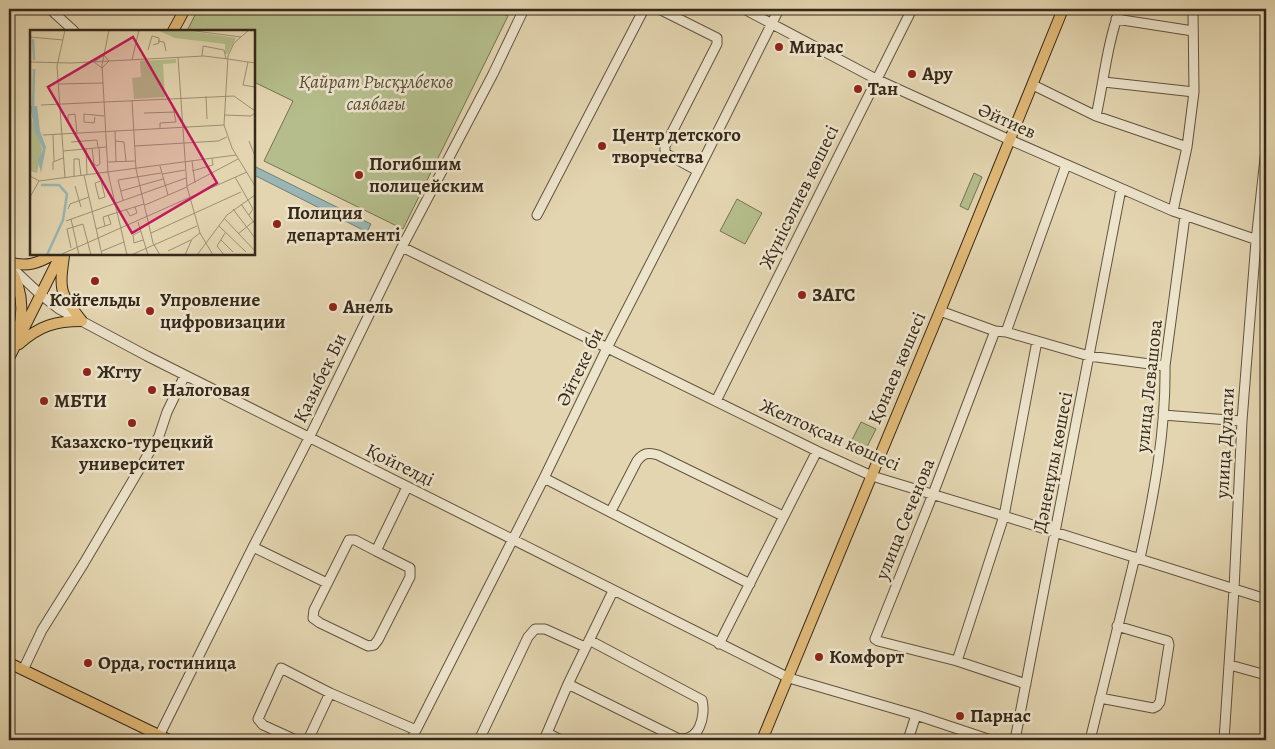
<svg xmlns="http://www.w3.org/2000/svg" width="1275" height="749" font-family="Alegreya,serif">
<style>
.green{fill:#b4bd8b;stroke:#747352}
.water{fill:#99b6b5;stroke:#717e77}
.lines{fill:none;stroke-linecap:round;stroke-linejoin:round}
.minor-casing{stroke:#60543f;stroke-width:11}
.major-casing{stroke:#352919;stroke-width:12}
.minor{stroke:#ede4cc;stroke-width:9}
.major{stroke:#e2ba78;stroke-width:10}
.poi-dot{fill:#8f2418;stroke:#ede4cc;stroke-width:2}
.labels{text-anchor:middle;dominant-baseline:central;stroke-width:5;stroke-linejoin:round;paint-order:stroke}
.poi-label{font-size:19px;font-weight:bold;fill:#352919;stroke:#ede4cc;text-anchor:start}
.park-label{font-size:19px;font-style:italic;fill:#554e36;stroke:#ede4cc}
.street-label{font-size:19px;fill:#352919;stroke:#ede4cc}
.inset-river{fill:none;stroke:#99b6b5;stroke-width:2.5}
.inset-road{fill:none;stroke:#9d9074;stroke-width:1}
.view{fill:#c2185b;fill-opacity:0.15;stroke:#c2185b;stroke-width:2.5}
.inset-edge{fill:none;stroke:#352919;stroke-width:2.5}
</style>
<rect width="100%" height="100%" fill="#e3d5b0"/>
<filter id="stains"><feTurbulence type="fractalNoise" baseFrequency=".004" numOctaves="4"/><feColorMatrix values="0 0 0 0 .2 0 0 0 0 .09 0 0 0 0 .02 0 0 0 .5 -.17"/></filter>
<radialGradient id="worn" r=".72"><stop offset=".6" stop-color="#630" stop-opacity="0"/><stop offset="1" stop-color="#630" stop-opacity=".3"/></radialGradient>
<!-- green -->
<path class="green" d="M198,9h294l16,7 -105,213 -139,-68 29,-60 -39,-19v-51h-67z
M974,173l8,4 -14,33 -8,-4z
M737,199l25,14 -17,31 -25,-13z
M861,422l15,7 -12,24 -15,-7z"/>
<!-- water -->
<path class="water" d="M254,166l117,58 -4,8 -113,-57z"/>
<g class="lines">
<defs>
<path id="minor" d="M50,9l24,22
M659,9l58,29v6l-52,102v7l33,18
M744,9l132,70 134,61 163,71 93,32
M1116,19l77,12
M1104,82l90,10
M1033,85l63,31 91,31
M1096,116c8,-36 11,-72 24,-107
M1173,211l14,-64 7,-55 -1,-83
M537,215l107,-206
M402,247l415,204 55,25 132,40 262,83
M11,267l30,28 18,14 88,47 642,322 127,37 75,25
M940,311l55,20 11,1 83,24 76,10
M995,331l-62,163 -58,145 3,2 79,20 69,23
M1006,332l60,-167
M716,401l196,-392
M1163,415l79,6
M544,478l206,106
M611,511l26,-50c6,-8 11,-9 21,-6l125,61
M253,547l74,36
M376,551l34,17v9l-32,63 -4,5 -6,1 -48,-23 -7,-5 1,-8 35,-70h6l21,11 31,-64
M1140,558c14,-63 26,-128 25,-192l20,-150
M719,644l98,-193
M957,661l47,-145 33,-175
M1230,665l36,10
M23,670l19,-40 42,-67 75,-127 8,-24 18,-37
M568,684l109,54c22,6 29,-22 25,-38l-113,-60
M1100,698l53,10 4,-2 3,-4 9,-57 -1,-4 -51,-15
M547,733l14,7
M157,740l96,-193 56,-109 93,-191 91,-173 31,-65
M296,740l-33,-15 -5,-6 23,-51 49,25 86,37
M308,740l22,-47
M411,740l133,-262 63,-130 91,-177 81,-162
M479,740l49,-103 7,-8h10l40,18
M544,740l24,-56 45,-93
M908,740l8,-25
M1015,740l106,-551
M1090,740l45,-183
M1224,740l10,-151 8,-168 14,-180 10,-92"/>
<path id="major" d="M173,31l12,-22
M64,256c-5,36 -4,37 18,65
M9,262c17,6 30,1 45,-8
M9,267c13,20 15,43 9,65
M19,344c20,-18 36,-23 63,-23
M9,358l52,-104
M9,663l160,77
M762,740l178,-429 123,-302"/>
</defs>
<!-- minor casing -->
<use href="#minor" class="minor-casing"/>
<!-- major casing -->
<use href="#major" class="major-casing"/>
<!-- minor -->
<use href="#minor" class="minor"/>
<!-- major -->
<use href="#major" class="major"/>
</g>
<!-- markers -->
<g class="poi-dot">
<circle cx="779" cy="47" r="5"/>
<circle cx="912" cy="74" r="5"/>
<circle cx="858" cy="89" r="5"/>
<circle cx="602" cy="146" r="5"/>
<circle cx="359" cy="175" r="5"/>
<circle cx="277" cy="224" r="5"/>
<circle cx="95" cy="281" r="5"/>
<circle cx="802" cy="295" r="5"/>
<circle cx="333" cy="307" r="5"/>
<circle cx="150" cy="311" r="5"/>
<circle cx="87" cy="372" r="5"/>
<circle cx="152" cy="390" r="5"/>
<circle cx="44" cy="401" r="5"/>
<circle cx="132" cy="423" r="5"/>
<circle cx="819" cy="657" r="5"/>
<circle cx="88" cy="663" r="5"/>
<circle cx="960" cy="716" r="5"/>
</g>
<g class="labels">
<!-- poi labels -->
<g class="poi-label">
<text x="789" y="47">Мирас</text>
<text x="922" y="74">Ару</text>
<text x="868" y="89">Тан</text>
<text x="612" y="135">Центр детского<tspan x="612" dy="22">творчества</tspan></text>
<text x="369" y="164">Погибшим<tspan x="369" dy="22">полицейским</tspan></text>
<text x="287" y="213">Полиция<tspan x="287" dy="22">департаменті</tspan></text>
<text x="812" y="295">ЗАГС</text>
<text x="95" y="300" text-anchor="middle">Койгельды</text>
<text x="160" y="300">Упровление<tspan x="160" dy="22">цифровизации</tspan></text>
<text x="343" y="307">Анель</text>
<text x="97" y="372">Жгту</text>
<text x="162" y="390">Налоговая</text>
<text x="54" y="401">МБТИ</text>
<text x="132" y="442" text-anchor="middle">Казахско-турецкий<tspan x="132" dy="22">университет</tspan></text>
<text x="829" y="657">Комфорт</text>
<text x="98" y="663">Орда, гостиница</text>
<text x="970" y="716">Парнас</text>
</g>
<!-- park labels -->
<g class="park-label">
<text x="376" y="82">Қайрат Рысқұлбеков<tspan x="376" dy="22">саябағы</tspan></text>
</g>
<!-- street labels -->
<g class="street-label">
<text transform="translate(1007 121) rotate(24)">Әйтиев</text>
<text transform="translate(799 197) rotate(-64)">Жүнісәлиев көшесі</text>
<text transform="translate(580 367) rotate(-64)">Әйтеке би</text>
<text transform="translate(897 368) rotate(-67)">Қонаев көшесі</text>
<text transform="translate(320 378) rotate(-64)">Қазыбек Би</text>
<text transform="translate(1149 386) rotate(-84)">улица Левашова</text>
<text transform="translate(830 435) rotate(24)">Желтоқсан көшесі</text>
<text transform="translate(1225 443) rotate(-87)">улица Дулати</text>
<text transform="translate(1053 462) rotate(-79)">Дәненұлы көшесі</text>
<text transform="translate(400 465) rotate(26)">Қойгелді</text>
<text transform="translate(905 519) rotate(-68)">улица Сеченова</text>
</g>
</g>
<!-- overview -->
<g transform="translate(30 30)">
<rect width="225" height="225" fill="#e3d5b0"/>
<path d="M127,0h24l55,8 -8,16h-3v-10l-50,-6zM146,29v4l-13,1 2,33 -31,2 -2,-21 9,-1 -1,-16zM0,84l12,35 -5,24 -7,-2z" fill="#b4bd8b"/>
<path d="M0,76h7l3,25 6,16 -5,26 -3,-12 5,-12 -8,-17z" fill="#99b6b5"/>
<path class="inset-river" d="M3,9l1,21M3,76l1,-37M11,155h18l8,9 -4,26 -16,35"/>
<path class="inset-road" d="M79,0l-7,35 6,108 19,82M157,0l54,7M219,0l-15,13 -6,13 -4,69 8,23 23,38M0,7l33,3M128,11l6,1 2,9M118,20l4,-14 7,2v5l-6,2M74,25l5,6 -7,7 -8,-6zM172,26l1,-10 21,4 2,9M148,27l9,130 13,46 13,22M198,29l27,4M102,30l7,-30M0,32l41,1 133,-7 24,3M218,32l-5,23 12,2M28,54l45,-1M176,66l1,23M102,70l4,69 17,74 7,12M11,75l193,-9 21,15M114,83l32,-1M194,85l27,1 4,-3M65,87l-1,6 -10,-1v-8l20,2M38,92v-7l7,-1 2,19M130,99v-6l16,-1 -3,-15M85,101l1,31M13,105l181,-10M23,105l1,26M85,111l9,1 2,19M219,111l6,15M41,112l26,-2 1,7M105,116l83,-5 9,-4M56,118l1,27M62,118l2,16 3,2 3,-2 -1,-17M33,121l43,-4M162,131l3,22M77,132l29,-1M130,136l8,29M23,140v-8l10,-4M162,141l21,-6 -1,-7M132,144l23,-4M54,145l18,80M0,146l9,5 -9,16M44,146v-17h5l2,17M205,147l18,32 -4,6M35,148l-8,-112 8,-36M9,151l197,-26M71,151l4,16 -6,2 -4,-16zM45,156l6,21M157,156l51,-27M91,161l42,-12M93,170l-5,-20 43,-7M211,174l14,20M115,175l42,-18M38,179l2,-5 19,-7M96,179l4,7 7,-3 -2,-6M203,179l22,29M194,188l31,33M41,189l8,36M36,191l120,-43M108,192l10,33M75,196l-2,-9 41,-13M189,196l27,26M66,199l15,-5 -3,-9M111,201l-8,4 1,8 9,-3M121,203l90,-41M208,204l16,-13M191,210l12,12M41,218l-4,-19 16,-5 8,31M72,221l22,-9M138,221l23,-11M32,224l185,-82M101,225l66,-29M155,225l7,-16 8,-6M167,225l30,-40 28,-20M194,225l-7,-9 8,-13"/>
<path class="view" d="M103,7l84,146 -85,50 -84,-146z"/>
<rect width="225" height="225" class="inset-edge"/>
</g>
<!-- margin -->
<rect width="1275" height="749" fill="none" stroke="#e3d5b0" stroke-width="30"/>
<rect x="10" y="10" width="1255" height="729" fill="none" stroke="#352919" stroke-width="2.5"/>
<rect x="15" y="15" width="1245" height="719" fill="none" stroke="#352919"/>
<rect width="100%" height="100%" filter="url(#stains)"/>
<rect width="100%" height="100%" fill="url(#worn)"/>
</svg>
